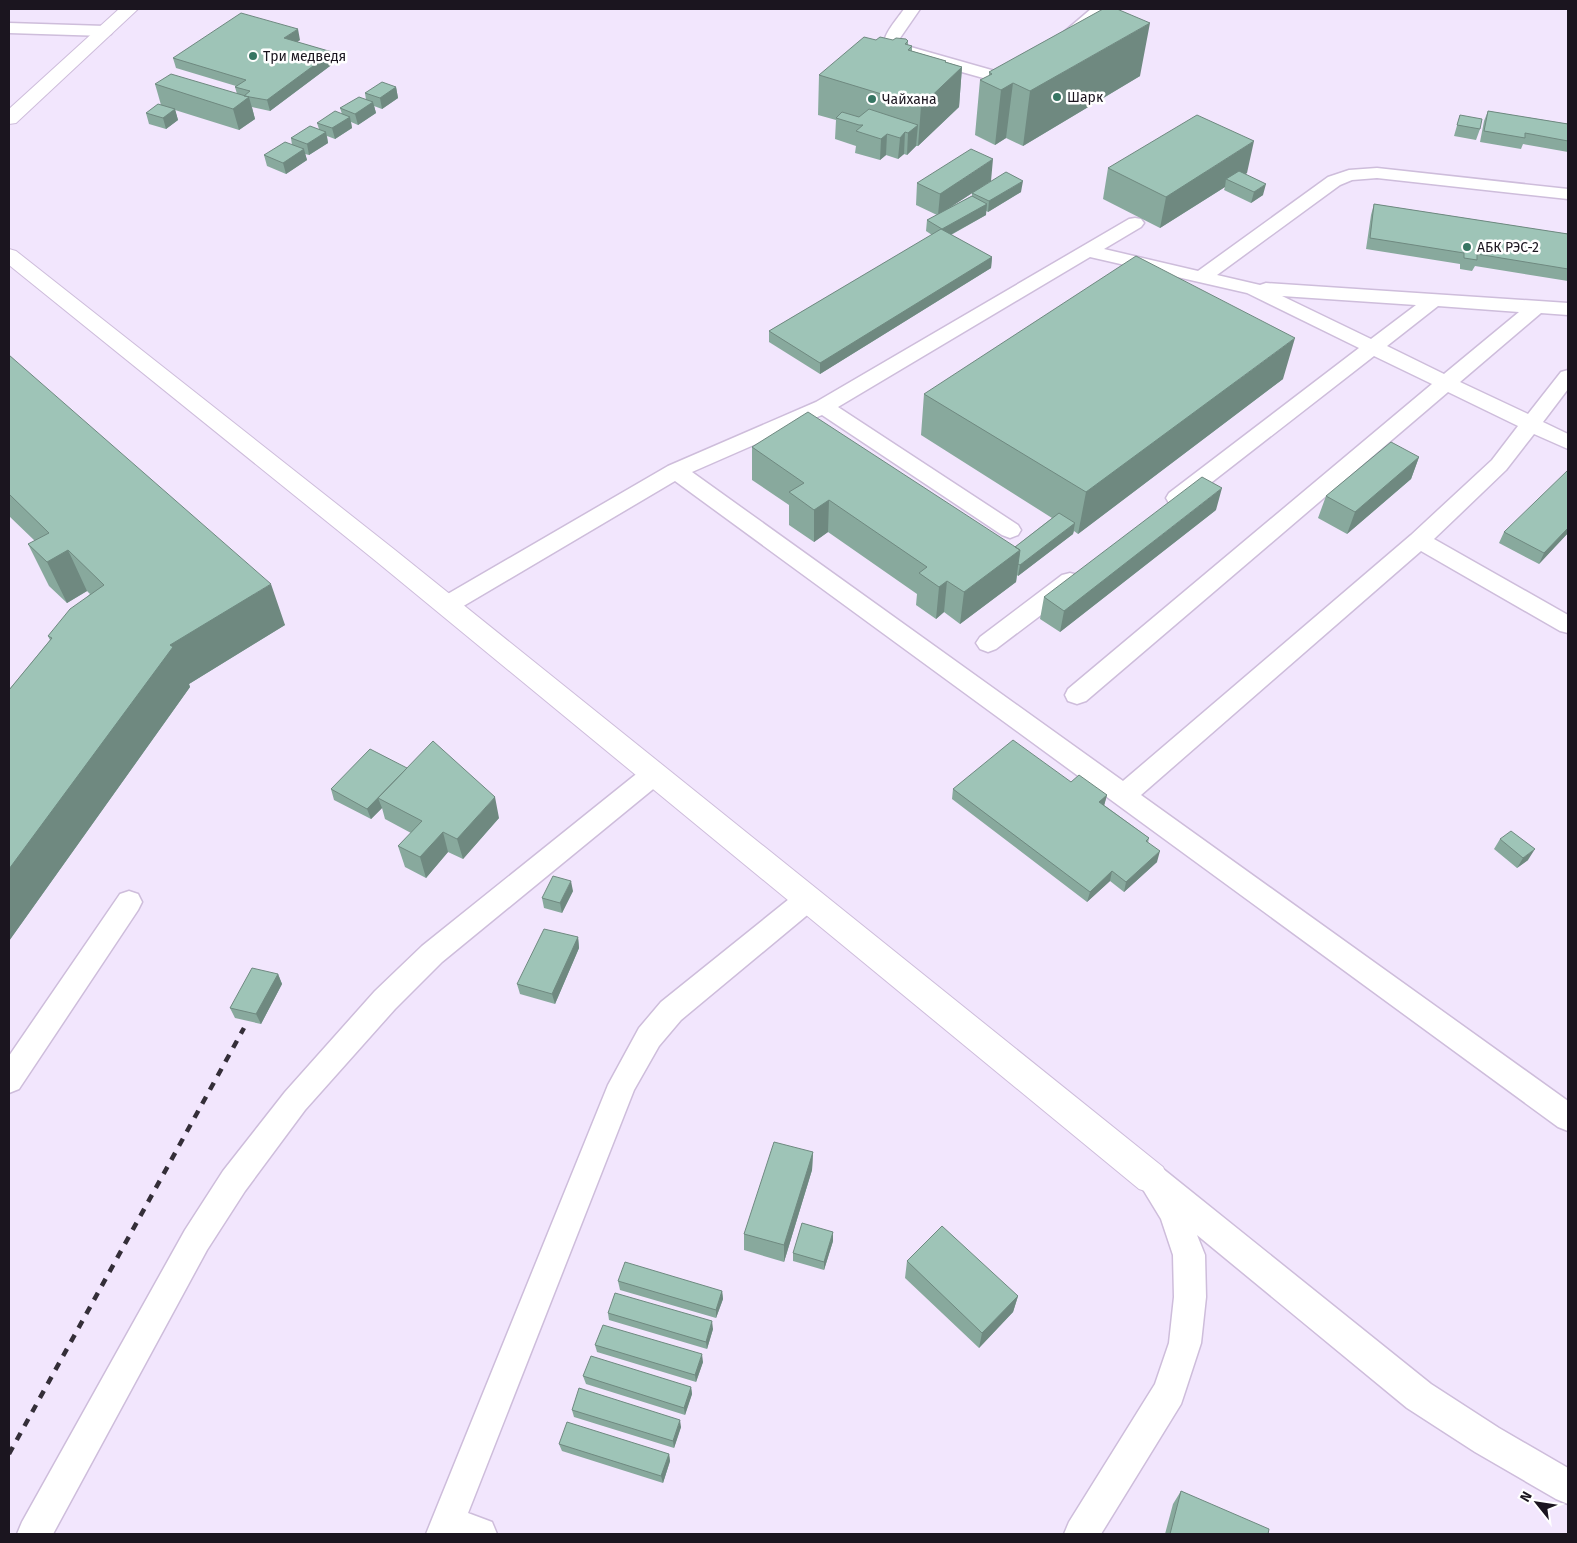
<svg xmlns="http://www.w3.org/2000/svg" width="1577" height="1543" font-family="'Fira Sans',sans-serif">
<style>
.built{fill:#f2e6fd}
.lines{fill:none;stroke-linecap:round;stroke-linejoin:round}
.service-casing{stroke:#cebddb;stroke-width:3}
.minor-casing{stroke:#cebddb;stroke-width:2}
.service{fill:#fff;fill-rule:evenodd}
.minor{fill:#fff;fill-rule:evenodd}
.rail{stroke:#342e38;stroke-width:4.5;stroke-dasharray:8 8;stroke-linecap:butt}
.wall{fill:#88a99d;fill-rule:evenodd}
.shaded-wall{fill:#6f8980}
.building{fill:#9ec4b7;stroke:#6f8980}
.poi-dot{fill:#377663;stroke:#fff;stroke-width:2}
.labels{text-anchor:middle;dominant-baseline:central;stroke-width:5;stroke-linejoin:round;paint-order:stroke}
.far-poi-label{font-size:14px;fill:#1b151f;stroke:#fff;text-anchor:start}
</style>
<rect width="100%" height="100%" fill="#f8f2fe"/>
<!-- built -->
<path class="built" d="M9,9h1559v1525h-1559z"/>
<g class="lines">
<defs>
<path id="service" d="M904,9h16l-20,29v6l95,27 26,-3 6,2 2,3 -2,3 -21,5h-12l-100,-28c-3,-1 -8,-3 -9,-6 -5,-10 14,-30 19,-38z
M1091,9h17l-32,29h-12l-2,-3 2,-3z
M9,23l96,3 6,2 2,3 -2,3 -6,2 -96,-3z
M1377,168l191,21v10l-191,-21 -25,2 -12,5 -123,90 43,10 6,-2 302,20v12l-27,-2 -81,69 68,32 33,-42 7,-2v19l-25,33 25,12v15l-34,-15 -28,36 -72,69 134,76v18l-8,-2 -139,-80 -280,244 427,306v30l-10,-4 -883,-646 -220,130 -8,2 -8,-2 -3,-6 3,-6 229,-133 148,-64 313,-183 6,-1 6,1 3,4 -3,4 -37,22 94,22 130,-94 21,-7zM1090,257l157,36 112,55 -190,145 -3,5 3,5 8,2 8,-2 189,-147 58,28 -364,305 -3,6 3,6 9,3 9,-3 362,-309 70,34 -26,34 -81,75 -288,246 -431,-309 130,-57 180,120 8,3 8,-3 3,-5 -3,-5 -180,-118zM1282,296l134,9 -45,34zM1438,306l81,6 -75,62 -57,-28z
M1070,573l8,2 3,6 -3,6 -82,62 -8,3 -8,-3 -4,-6 4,-6 82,-62z
M654,764l9,3 4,7 -4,7 -221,181 -47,47 -90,101 -60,81 -38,59 -154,284h-36l5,-12 163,-292 38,-59 62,-79 90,-101 47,-45 223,-179z
M808,888l9,3 4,8 -4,8 -136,113 -22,26 -25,44 -166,423 24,9 5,12h-71l182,-449 31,-57 22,-26 138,-111z
M129,891l9,3 4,8 -4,8 -119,179 -10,4v-37l111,-162z
M1151,1164l11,4 269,216 68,44 69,40v36l-12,-5 -81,-47 -68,-44 -210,-173 8,20 1,42 -5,46 -16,49 -4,12 -80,130h-37l5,-12 86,-138 14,-41 5,-46 -1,-42 -12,-36 -25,-41 4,-10z"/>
<path id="minor" d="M119,9h19l-122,114 -7,1v-15z
M9,249l7,2 379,299 768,617 5,11 -5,11 -12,4 -12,-4 -762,-627 -368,-297z"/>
</defs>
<!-- service casing -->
<use href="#service" class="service-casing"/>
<!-- minor casing -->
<use href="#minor" class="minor-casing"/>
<!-- service -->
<use href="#service" class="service"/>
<!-- minor -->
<use href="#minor" class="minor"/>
<!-- rail -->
<path class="rail" d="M9,1454l235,-426"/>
</g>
<!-- wall -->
<path class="wall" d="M300,40l-3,2 35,10 2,11 -64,48 -18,-4 3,12 -16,11 -64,-20 3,10 -12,9 -17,-5 -3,-11 15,-8 -6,-21 82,10 -2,-7 1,-1 -60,-18 -3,-10z
M876,40l32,1v4l4,1v5l34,10v1l16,5 -3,40 -41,39h-2l-9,9 -3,-1 -6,5 -12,-4 -6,5 -25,-7 1,-7 -21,-7 1,-19 -18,-5 1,-40z
M989,72l151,4 -117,70 -17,-8 -11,7 -20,-10 5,-55 9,-4z
M396,87l2,11 -16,11 -8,-3 2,7 -18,12 -7,-3 1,6 -17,11 -8,-3 1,7 -19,12 -4,-1 2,6 -21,14 -19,-8 -3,-11 28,-10 -1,-7 28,-9 -2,-6 25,-9 -2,-6 26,-8 -1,-7z
M1488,111l80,13v28l-45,-8 -2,5 -41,-7 4,-21z
M1460,115l20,14 -4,11 -22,-4z
M1108,168l139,5 -2,1 18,21 -12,8 -27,-13 1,-3 -65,41 -57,-29z
M991,181l-10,6 40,5 -33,20 -2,-1v4l-35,20 41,22 -1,11 -171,106 -51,-32v-11l163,-96 -6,-4 1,-11 10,-5 -21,-10 1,-22zM972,193v3l-21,11z
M1374,204l194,30v47l-93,-15 -3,5 -12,-2v-5l-94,-15 5,-34z
M9,355l276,270 -96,59 1,3 -181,254v-251l41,-50 -2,-4 42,-42 -3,-3 -20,12 -18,-17 -21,-42 7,-3 -26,-25z
M1283,379l-205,155 -4,-3 -1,3 -55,42 -1,-1 -1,7 -56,42 -16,-12 -8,7 -20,-14 1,-11 -89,-62 -14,10 -25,-17v-20l-37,-25v-33l263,100 37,-29 -131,-83 3,-41z
M1419,457l-8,22 -64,55 -29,-16 8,-22z
M1216,510l-156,122 -20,-13 4,-22z
M1504,532l64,1 -29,31 -40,-21z
M1071,782l36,13 -3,10 45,33 -1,5 9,19 -33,30 -14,-11 -23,21 -135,-103 1,-10z
M331,789l168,29 -36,41 -15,-7 -22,26 -21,-11 -7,-21 13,-13 -26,-14 -3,-11 -11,11 -37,-19z
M1500,839l28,21 -11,8 -23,-19z
M573,891l-11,22 -18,-5 -2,-10z
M578,937l1,11 -24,56 -35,-10 -3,-10z
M278,974l4,10 -21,40 -26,-6 -5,-10z
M813,1152l-1,18 -28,92 -40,-12v-16z
M833,1241l-9,29 -31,-9v-8z
M907,1261l111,35 -5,16 -34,36 -74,-70z
M618,1281l104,10 1,8 -7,19 -96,-28z
M608,1313l105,16 -6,20 -98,-29z
M595,1345l108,17 -7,20 -99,-30z
M583,1376l108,11 1,7 -7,21 -99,-31z
M572,1410l109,17 -7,21 -100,-31z
M559,1444l110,10 1,7 -7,22 -101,-32z
M1181,1491l87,43h-103l8,-30z"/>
<!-- shaded-wall -->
<path class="shaded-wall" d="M1150,23l-10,53 -117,70 7,-55z
M298,29l2,11 -13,9 -3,-11z
M332,52l2,11 -64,48 -3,-11z
M946,61l-2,23 18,-17 -3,40 -41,39 3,-40z
M1013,83l-7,55 -11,7 6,-55z
M396,87l2,11 -16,11 -2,-11z
M249,97l6,22 -16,11 -6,-21z
M373,102l3,11 -18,12 -3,-11z
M175,109l3,11 -12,9 -3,-11z
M350,117l2,11 -17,11 -3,-11z
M918,125l-2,21 -9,9 1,-22z
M326,132l2,11 -19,12 -2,-11z
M905,132l-1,22 -6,5 2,-21z
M887,134l-1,21 -6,5 1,-21z
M1254,141l-7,32 -15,9 -6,-3 -1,8 -65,41 6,-31z
M304,149l3,11 -21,14 -3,-11z
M993,159l-2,22 -53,34 2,-21z
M1023,181l-2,11 -33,20 1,-11z
M1266,184l-3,11 -12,8 3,-11z
M987,204l-1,11 -45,25 1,-11z
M992,257l-1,11 -171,106v-11z
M1295,338l-12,41 -205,155 8,-42z
M1419,457l-8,22 -64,55 8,-22z
M1222,488l-6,22 -156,122 4,-21z
M829,500l-1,32 -14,10v-32z
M1075,523l-2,11 -55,42 2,-11z
M1568,528v5l-29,31 5,-11z
M68,550l19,41 -20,12 -20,-41z
M1020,550l-4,32 -56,42 4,-32z
M947,581l-3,31 -8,7 3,-32z
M271,584l14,41 -96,59 1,3 -181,254v-72l161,-224z
M407,768l-29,30 4,10 -11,11 -4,-10z
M1107,795l-3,11 -5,-4z
M495,797l4,21 -36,41 -6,-20z
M443,832l5,20 -22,26 -6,-21z
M1535,849l-7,11 -11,8 6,-10z
M1160,851l-3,11 -33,30 2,-10z
M1112,871l-2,10 -23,21 3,-10z
M571,881l2,10 -11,22 -2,-10z
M578,937l1,11 -24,56 -3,-10z
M278,974l4,10 -21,40 -5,-10z
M813,1152l-1,18 -28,92v-17z
M833,1232v9l-9,29v-8z
M722,1291l1,8 -7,19v-8z
M1018,1296l-5,16 -34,36 3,-15z
M712,1321l1,8 -6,20 -1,-7z
M702,1354l1,8 -7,20 -1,-7z
M691,1387l1,7 -7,21 -1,-7z
M680,1420l1,7 -7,21 -1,-7z
M669,1454l1,7 -7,22 -2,-7z"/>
<!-- building -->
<path class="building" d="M1103,9h14l33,14 -120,68 -17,-8 -12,7 -21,-10 12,-6 -3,-2z
M241,13l57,16 -14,9 48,14 -65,48 -23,-4 6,-5 -15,-4 11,-7 -73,-22z
M864,37l12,3 4,-3 13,3 3,-2 10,1 2,2 -3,3 7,2 -4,4 38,11 -1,1 17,5 -41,39 -102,-31z
M171,74l78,23 -16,12 -78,-25z
M382,82l14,5 -16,11 -15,-5z
M359,97l14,5 -18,12 -15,-6z
M158,104l17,5 -12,9 -17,-5z
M869,109l49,16 -10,8 -3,-1 -5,6 -13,-4 -6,5 -25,-8 7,-6h-4l-23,-7 6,-6 17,5z
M335,111l15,6 -18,11 -15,-5z
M1488,111l80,13v17l-43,-8v5l-41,-7z
M1197,115l57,26 -88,56 -58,-29z
M1460,115l22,4 -2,10 -23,-4z
M310,126l16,6 -19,12 -16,-6z
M285,142l19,7 -21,14 -19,-8z
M971,149l22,10 -53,35 -23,-11z
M1239,171l27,13 -12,8 -28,-13z
M1006,172l17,9 -34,20 -17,-8z
M972,196l15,8 -45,25 -15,-9z
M1374,204l194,30v35l-91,-15v6l-13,-2v-5l-94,-15z
M941,229l51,28 -172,106 -51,-32z
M1136,256l159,82 -209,154 -162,-98z
M9,355l262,229 -101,61 3,2 -164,222v-179l43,-52 -4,-2 22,-27 34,-24 -36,-35 -21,12 -19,-18 21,-11 -40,-39z
M808,412l212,138 -56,42 -17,-11 -8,6 -20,-14 8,-6 -98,-67 -15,10 -25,-18 15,-9 -52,-36z
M1391,442l28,15 -64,55 -29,-16z
M1568,470v58l-24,25 -40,-21z
M1202,477l20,11 -158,123 -20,-14z
M1059,513l16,10 -55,42 -2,-1 2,-14 -5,-3z
M1013,740l58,42 8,-7 28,20 -8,7 50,36 -3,3 14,10 -34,31 -14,-11 -22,21 -137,-103z
M433,741l62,56 -38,42 -14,-7 -23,25 -22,-11 24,-25 -44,-23z
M370,749l37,19 -40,41 -36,-20z
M1511,831l24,18 -12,9 -23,-19z
M553,876l18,5 -11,22 -18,-5z
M544,929l34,8 -26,57 -35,-10z
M252,968l26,6 -22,40 -26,-6z
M774,1142l39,10 -29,93 -40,-11z
M802,1223l31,9 -9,30 -31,-9z
M942,1226l76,70 -36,37 -75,-72z
M625,1262l97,29 -6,19 -98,-29z
M615,1293l97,28 -6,21 -98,-29z
M603,1325l99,29 -7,21 -100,-30z
M591,1356l100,31 -7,21 -101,-32z
M579,1388l101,32 -7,21 -101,-31z
M567,1422l102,32 -8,22 -102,-32z
M1181,1491l88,38 -1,5h-98z"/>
<!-- markers -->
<g class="poi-dot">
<circle cx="253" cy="56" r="5"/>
<circle cx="1057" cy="97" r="5"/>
<circle cx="872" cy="99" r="5"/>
<circle cx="1467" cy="247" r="5"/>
</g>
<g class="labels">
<!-- far-poi labels -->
<g class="far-poi-label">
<text x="263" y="56">Три медведя</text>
<text x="1067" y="97">Шарк</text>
<text x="882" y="99">Чайхана</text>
<text x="1477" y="247">АБК РЭС-2</text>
</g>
</g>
<!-- border -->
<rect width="1577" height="1543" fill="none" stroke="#1b151f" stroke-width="20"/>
<!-- north arrow -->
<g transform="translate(1537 1503) rotate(300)" stroke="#ffffff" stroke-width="4" paint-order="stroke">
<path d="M0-4L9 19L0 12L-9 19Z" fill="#1b151f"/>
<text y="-8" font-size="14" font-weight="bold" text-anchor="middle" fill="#1b151f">N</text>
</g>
</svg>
